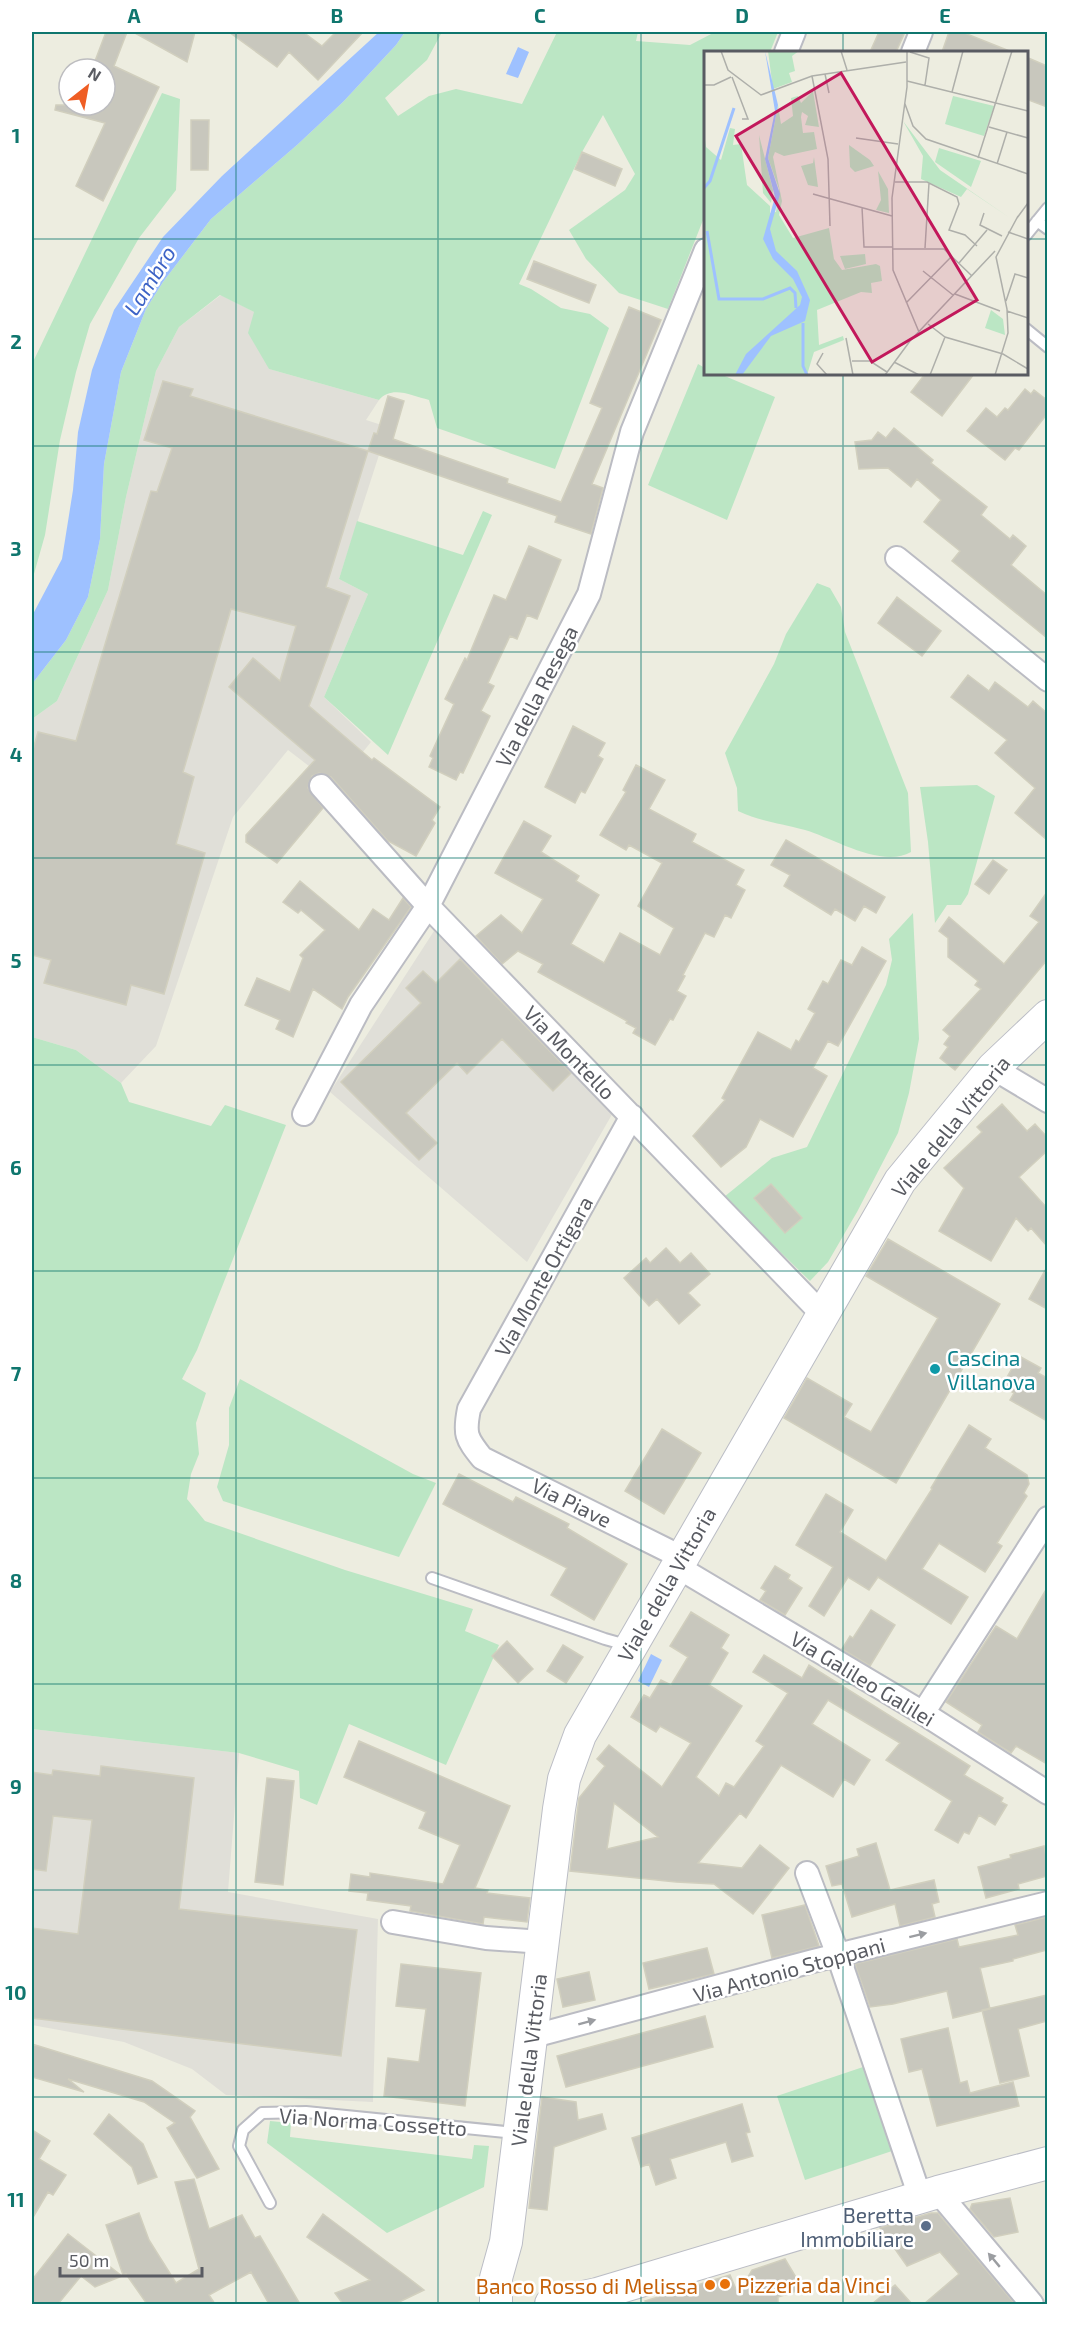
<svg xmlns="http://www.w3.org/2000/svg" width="1079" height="2336" font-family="'Exo 2',sans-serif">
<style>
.industrial{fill:#e0dfd8}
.green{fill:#bbe6c4}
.water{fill:#9ec1ff}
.building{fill:#c8c7bd;stroke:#d1cfbe;stroke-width:1.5;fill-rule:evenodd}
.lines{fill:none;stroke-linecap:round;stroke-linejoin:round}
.lane-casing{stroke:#bbbcc3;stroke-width:14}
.street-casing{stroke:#bbbcc3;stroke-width:26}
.secondary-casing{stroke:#bbbdc5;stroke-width:34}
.lane{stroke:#fff;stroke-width:10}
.street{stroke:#fff;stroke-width:22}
.secondary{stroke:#fff;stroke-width:32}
.oneway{fill:#9b9da1}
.grid{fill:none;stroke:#0f766e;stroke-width:1.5;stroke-opacity:0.55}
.culture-dot{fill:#0f9aa8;stroke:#fff;stroke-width:2}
.service-dot{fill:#5c6f8a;stroke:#fff;stroke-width:2}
.food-dot{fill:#e8710a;stroke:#fff;stroke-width:2}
.labels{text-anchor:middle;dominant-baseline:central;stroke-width:5;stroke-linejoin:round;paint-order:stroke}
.street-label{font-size:21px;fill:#595b62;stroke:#fff}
.culture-label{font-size:21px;fill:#0d838f;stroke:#fff;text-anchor:start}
.service-label{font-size:21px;fill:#4e5e75;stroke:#fff;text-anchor:end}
.food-label{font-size:21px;fill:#c56008;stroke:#fff;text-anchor:start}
.water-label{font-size:22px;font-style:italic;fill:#3d63c6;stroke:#fff}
.inset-river{fill:none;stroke:#9ec1ff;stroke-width:3}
.inset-road{fill:none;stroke:#aeafaa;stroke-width:1.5}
.view{fill:#c2185b;fill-opacity:0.15;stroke:#c2185b;stroke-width:3}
.inset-edge{fill:none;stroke:#595b62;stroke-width:3}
.neatline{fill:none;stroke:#0f766e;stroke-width:2}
.grid-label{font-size:20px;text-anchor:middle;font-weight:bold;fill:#0f766e}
</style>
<rect width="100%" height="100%" fill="#edede0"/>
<!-- industrial -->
<path class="industrial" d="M221,295l33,17 15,57 110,31 -13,20 22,7 -49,152 29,15 -44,103 47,45 -36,44 -47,-36 -55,67 -77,229 -35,37 -45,-33 -44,-13v-318l25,-18 51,-111 18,-93 30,-126 23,-44z
M434,931l180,180 -87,151 -197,-170z
M32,1729l207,24 -11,139 150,27 -5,183 -147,-7 -34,-26 -68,-27 -92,-17z"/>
<!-- green -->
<path class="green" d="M405,32h37l-15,28 -42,38 13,18 31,-20 27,-7 66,15 35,-72h81l-2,9 54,4 25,-13h63l-8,20h-64l-1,163 -37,94 -49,-16 -33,-34 -17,-29 56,-40 10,-16 -32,-59 -21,37 -63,132 12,5 30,19 29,6 19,14 -54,141 -118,-41 -8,-28c-17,-4 -37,-15 -50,0l-110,-31 -21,-36 6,-21 -34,-17 -41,32 -23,44 -30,126 -18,93 -51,111 -25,18v-35l34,-44 22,-43 12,-58 4,-75 17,-92 25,-63 17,-27 48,-63 86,-74 46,-43 53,-57z
M162,93l18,6 -4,91 -37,48 -49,86 -14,48 -16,68 -15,95 -13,46v-217z
M698,364l7,4 1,6h14l55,23 -48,123 -79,-35z
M483,511l9,4 -104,240 -64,-58 44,-103 -29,-15 18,-58 106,34z
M817,583l13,5 11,19 4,25 63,161 3,59c-29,17 -78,-14 -106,-22 -26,-7 -43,-8 -67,-19l-1,-23 -12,-35 49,-89 12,-30z
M977,785l18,11 -27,98 -7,11h-14l-12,18 -7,-81 -8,-55z
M913,913l6,126 -10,54 -11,40 -41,79 -29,50 -18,19 -86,-84 48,-39 35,-11 79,-162 6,-25 -3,-21z
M32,1037l44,13 45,33 8,19 82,24 14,-21 61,20 -89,225 -15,29 24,14 -10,30 3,31 -8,20 -4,25 18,22 140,49 128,39 -8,22 34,14 -53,120 -97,-41 -32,81 -17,-7 -1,-27 -60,-18 -207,-24z
M240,1379l173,95 23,9 -37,74 -176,-56 -6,-14 12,-42v-37z
M866,2066l29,84 -90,30 -28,-84z
M270,2121l21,2 -1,14 182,22 2,-14 15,1 -5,41 -97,46 -120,-90z"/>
<!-- water -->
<path class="water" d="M379,32h26l-9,13 -53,57 -46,43 -86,74 -48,63 -17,27 -25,63 -17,92 -4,75 -12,58 -22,43 -34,44v-68l30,-57 11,-69 5,-58 14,-62 22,-60 49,-73 59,-61z
M518,47l11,5 -11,26 -12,-4z
M651,1654l11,6 -13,27 -11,-6z"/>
<!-- building -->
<path class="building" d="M106,32h21l-13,34 45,21 -56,114 -27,-15 29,-63 -50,-13 1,-5h49v-36h-13z
M133,32h62l-8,30z
M229,32h74l19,14 14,-14h27l-45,48 -29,-28 -12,15z
M879,32h26l-9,20h-26z
M949,32h13l50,20h-70z
M1026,57l21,9v41l-21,-8z
M191,120h18l-1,50h-17z
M582,152l40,17 -7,17 -40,-17z
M534,261l62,24 -7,18 -62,-24z
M629,307l32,13 -69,164 11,4 -12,46 -36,-12 2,-6 -189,-65 6,-18 3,1 11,-38 16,5 -11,38 115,40 -1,4 54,19 41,-94 -12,-5z
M925,374h49l-32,42 -31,-24z
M163,381l30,8 -3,7 178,55 -42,136 24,9 -41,110 63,54 2,-2 66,49 -8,13 3,3 -19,33 -28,-15 -57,-64 -12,-4 -7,3 -4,12 15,20 -46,55 -31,-21v-7l69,-75 -86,-73 24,-29 27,23 16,-55 -65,-17 -48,163 11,5 -18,67 29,9 -41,141 -33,-9 -5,20 -82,-22 7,-23 -19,-5v-202l6,-21 38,9 75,-250 6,1 15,-44 -28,-8z
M1025,389l6,5 3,-4 13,10v14l-28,36 -4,-2 -10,12 -38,-29 19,-23 11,9 8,-9 3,2z
M894,428l39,32 -2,3 56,44 -6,8 29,24 3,-4 13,11 -15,19 36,30v43l-95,-77 8,-10 -36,-29 17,-22 -24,-21 -6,8 -23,-19 -29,1 -4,-27 17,-2 6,-8 8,6z
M529,546l32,14 -24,59 -10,-4 -10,24 -7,-3 -22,47 6,3 -13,25 9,5 -27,57 -3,-1 -4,8 -27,-13 4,-9 -3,-2 24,-52 -9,-5 20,-41 2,2 27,-65 12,5z
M897,597l44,34 -19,25 -44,-33z
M968,675l21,16 6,-9 33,25 5,-6 14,12v127l-32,-27 20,-25 -40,-35 12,-13 -56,-43z
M573,726l32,17 -7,13 5,3 -18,34 -4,-2 -6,12 -30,-16z
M636,765l29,15 -16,29 47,25 -4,8 52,28 -8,15 9,5 -14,28 -6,-3 -11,22 -9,-4 -22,42 2,1 -8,15 9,5 -13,24 -3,-1 -15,26 -22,-12 3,-5 -10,-5 1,-2 -89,-49 5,-8 -25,-13 -16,13 -26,-28 25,-21 21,18 21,-34 -48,-26 29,-52 27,15 -10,16 38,24 -3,5 23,14 -28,49 33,19 16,-30 40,22 14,-27 -36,-22 24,-43 -33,-18 -3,5 -26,-15 26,-43 -3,-2z
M786,840l99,57 -9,16 -12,-7 -9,15 -20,-12 -4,6 -47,-29 6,-11 -19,-10z
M993,860l14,10 -18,24 -14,-10z
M300,881l59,49 14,-21 16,11 14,-22 8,9 -63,90 -6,12 -29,-20 -20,48 -17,-8 4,-9 -35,-15 12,-27 33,14 13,-34 -3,-3 25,-25 -24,-20 -3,3 -15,-11z
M1047,892v68l-92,110 -15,-12 8,-11 -4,-3 6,-8 -7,-6 38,-41 -6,-4 3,-4 -30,-24v-19l-9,-7 10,-14 55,47 35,-42 -9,-6z
M862,947l24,14 -48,85 -10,-5 -15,27 14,8 -34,61 -33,-18 -14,28 -25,20 -28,-31 32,-36 -3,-2 36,-66 33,18 5,-10 3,2 16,-29 -7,-4 15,-28 5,3 13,-24 11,5z
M460,959l111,114 -18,18 -51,-52 -35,35 -10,-11 -51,50 31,30 -18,17 -78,-78 80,-79 -15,-15 17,-17 13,12z
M1002,1104l25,27 8,-7 12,13v14l-28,26 28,31v38l-16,-18 -3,3 -12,-13 -25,43 -52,-30 25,-43 -20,-20 38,-36 -5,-5z
M771,1184l31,34 -17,15 -31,-35z
M888,1239l112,65 -104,179 -112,-65 23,-40 45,26 -8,13 27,15 67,-114 -72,-42z
M666,1248l14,15 11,-10 19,21 -22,19 12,12 -21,19 -22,-25 -8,7 -25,-28 22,-20 4,5z
M1047,1267v42l-18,-10z
M1019,1356l22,12 -3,5 9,5v43l-37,-21 4,-7 -12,-7z
M969,1425l22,14 -6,9 42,27 2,9 -5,9 3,3 -30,47 5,3 -17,26 -46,-29 -17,26 46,28 -17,27 -73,-47 -9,13 -21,-13 -24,39 -15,-10 24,-39 -37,-22 30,-51 27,16 -13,22 46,29 46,-72 -1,-1z
M662,1429l39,24 -37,61 -39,-23z
M459,1474l54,28 3,-5 53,27 -2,4 60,36 -33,56 -43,-25 16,-27 -124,-64z
M775,1566l15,9 -2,4 14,9 -17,27 -25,-15 6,-9 -5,-3z
M1047,1588v176l-31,-18 -5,7 -33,-21 4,-7 -36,-23 50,-76 21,13z
M871,1610l24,15 -25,41 -28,-17 8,-13 3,2z
M691,1612l38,23 -8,13 7,5 -19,32 33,21 -46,71 23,19 7,-13 8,4 30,-41 -8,-5 32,-48 -35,-21 11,-17 38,23 7,-13 161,101 -6,9 39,23 -2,4 6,3 -12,20 -16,-10 -10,19 -5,-2 -6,11 -23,-13 17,-29 -66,-41 14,-17 -72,-43 -16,24 58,36 -16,25 -10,-6 -11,18 -52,-32 -35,53 -6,-5 -42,50 44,5 18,-23 29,23 -36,46 -39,-30 -38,-2 -106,-11 9,-73 26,-32 -8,-7 12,-14 53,42 29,-44 -31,-17 -4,6 -25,-15 13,-22 6,3 11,-18 10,5 17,-28 -18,-11zM614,1803l44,34 -51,12z
M507,1641l26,28 -15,14 -26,-27z
M563,1645l20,12 -17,26 -19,-12z
M359,1741l151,65 -35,82 13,2 -1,3 43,5 -3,24 -43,-5 -1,7 -73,-13 1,-5 -44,-6 1,-7 -19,-2 2,-17 19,3v-4l73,11 17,-39 -41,-17 7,-16 -82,-35z
M101,1766l93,12 -15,131 178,21 -16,126 -309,-38v-90l46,6 14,-114 -39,-4 -7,55 -14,-2v-97l20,3 1,-5 47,6z
M267,1778l27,3 -11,104 -28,-3z
M876,1843l14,47 44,-10 5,22 -7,2 3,13 -35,9 -5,-22 -43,13 -10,-33 -10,2 -6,-20 33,-10 -2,-7z
M1044,1846l3,15v15l-29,8 1,5 -33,9 -8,-31 33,-9 -1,-3z
M805,1905l14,41 -47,12 -10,-43z
M1047,1917v33l-34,9v2l-33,7 10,41 -37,9 -6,-27 -54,13 -23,3 -15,-43 102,-25 2,8 59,-12 -3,-10z
M707,1948l7,26 -65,15 -6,-26z
M401,1964l80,9 -16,133 -81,-10 4,-38 31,4 7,-53 -30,-3z
M589,1972l6,28 -32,7 -6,-28z
M1047,1995v26l-29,8 11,47 -29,7 -18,-73z
M705,2016l8,31 -147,40 -9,-31z
M948,2028l12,55 7,-2 3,12 43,-11 6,24 -82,20 -15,-57 -13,3 -8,-33z
M32,2044l120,37 43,30 -5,6 29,52 -22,9 -30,-50 8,-5 -31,-21 -76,-23 16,13 -52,-15z
M542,2097l34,5 2,18 24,-6 4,15 -52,18 -7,63 -18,-2z
M742,2104l8,28 -4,1 7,23 -21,6 -6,-20 -56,17 6,19 -20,7 -7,-21 -8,3 -9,-29z
M109,2114l34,30 14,33 -19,7 -6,-17 -38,-33z
M32,2130l18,11 -11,18 27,16 -13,20 -5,-3 -16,27z
M194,2179l15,50 33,-14 13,23 5,-2 40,68h-31l-18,-32 -42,23 6,9h-68l-21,-30 -3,1 -17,-50 33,-12 10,27 27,43 23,-14 -24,-87z
M1010,2198l8,34 -24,5 -24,-28 2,-5z
M931,2213h7l4,5 73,86h-91l35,-30 -19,-22 -33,14 -27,-38z
M323,2214l83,62 18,14 -29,14h-52l-8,-11 35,-13 -63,-43z
M68,2234l54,42 -27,11 -14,-11 -23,28h-26v-24z
M785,2259l18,30 -25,8v7h-132l-1,-3 85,-26 8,19 14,-24z
M895,2285l17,19h-40z"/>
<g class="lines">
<defs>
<path id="lane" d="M1037,221l11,8
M1026,235l22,-27
M1026,329l22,18
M432,1578l173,61 25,7
M270,2203l-31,-57 4,-16 19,-17 44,-1 210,21"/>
<path id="street" d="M786,52l8,-20
M913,52l8,-20
M897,558l151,122
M321,786l107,120 395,409
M993,1068l55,33
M304,1114l57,-109 67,-99 161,-312 43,-162 74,-182
M632,1116l-163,293c-5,25 -3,29 13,49l199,99
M676,1566l247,147 125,80
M923,1713l125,-195
M807,1873l31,82 82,242
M393,1922l93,16 56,4
M530,2037l283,-76 235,-58
M938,2192l94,112"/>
<path id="secondary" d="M496,2304v-26l10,-36 53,-433 5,-30 16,-44 320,-554 93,-113 55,-52
M551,2304l46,-10 341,-102 110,-29"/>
</defs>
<!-- lane casing -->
<use href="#lane" class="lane-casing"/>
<!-- street casing -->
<use href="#street" class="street-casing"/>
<!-- secondary casing -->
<use href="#secondary" class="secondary-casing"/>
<!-- lane -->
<use href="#lane" class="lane"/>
<!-- street -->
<use href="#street" class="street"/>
<!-- secondary -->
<use href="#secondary" class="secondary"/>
</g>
<!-- one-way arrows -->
<defs><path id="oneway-solid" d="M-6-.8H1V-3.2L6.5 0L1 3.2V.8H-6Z" transform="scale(1.5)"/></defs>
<g class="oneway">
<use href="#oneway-solid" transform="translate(918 1935) rotate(-14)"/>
<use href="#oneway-solid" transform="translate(587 2022) rotate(-15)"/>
<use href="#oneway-solid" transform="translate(994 2260) rotate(-130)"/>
</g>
<!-- grid -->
<path class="grid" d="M236,32v2272M438,32v2272M641,32v2272M843,32v20M32,239h674M1026,239h22M843,374v1930M32,446h1016M32,652h1016M32,858h1016M32,1065h1016M32,1271h1016M32,1478h1016M32,1684h1016M32,1890h1016M32,2097h1016"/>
<!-- markers -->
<circle class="culture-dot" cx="935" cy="1369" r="6"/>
<circle class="service-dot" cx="926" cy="2226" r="6"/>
<g class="food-dot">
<circle cx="725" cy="2284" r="6"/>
<circle cx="710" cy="2285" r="6"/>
</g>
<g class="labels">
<!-- street labels -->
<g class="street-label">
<text transform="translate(536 696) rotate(-63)">Via della Resega</text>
<text transform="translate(570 1052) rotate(46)">Via Montello</text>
<text transform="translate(950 1126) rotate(-51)">Viale della Vittoria</text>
<text transform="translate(543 1276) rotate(-61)">Via Monte Ortigara</text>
<text transform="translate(572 1502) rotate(26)">Via Piave</text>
<text transform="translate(666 1584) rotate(-60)">Viale della Vittoria</text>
<text transform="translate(863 1678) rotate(31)">Via Galileo Galilei</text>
<text transform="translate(789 1969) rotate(-15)">Via Antonio Stoppani</text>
<text transform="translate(528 2060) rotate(-83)">Viale della Vittoria</text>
<text transform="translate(373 2121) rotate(4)">Via Norma Cossetto</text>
</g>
<!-- culture labels -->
<g class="culture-label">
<text x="947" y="1357">Cascina<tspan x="947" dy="24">Villanova</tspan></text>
</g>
<!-- service labels -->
<g class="service-label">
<text x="914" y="2214">Beretta<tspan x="914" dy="24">Immobiliare</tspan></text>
</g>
<!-- food labels -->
<g class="food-label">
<text x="737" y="2284">Pizzeria da Vinci</text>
<text x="698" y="2285" text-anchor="end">Banco Rosso di Melissa</text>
</g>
<!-- water labels -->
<g class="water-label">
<text transform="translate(149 280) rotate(-58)">Lambro</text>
</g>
</g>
<!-- overview -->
<g transform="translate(704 51)">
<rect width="324" height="324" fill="#edede0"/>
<path d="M64,0h31l-7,5 3,15 -6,2 3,9 -19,7zM109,40l6,36 -14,-2 3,-9 -6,-4 -1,5 2,16 11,-1 3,17 -33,7 -9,-4 -2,5 9,44 -3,14 14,23 36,-10 5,31 8,11 34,-6 4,2 2,15 -11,2 1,10 -11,-1 -44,18 2,35 24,-9 1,4 -30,12 -7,23h-103v-243l2,15 15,13 9,-32 5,1 -2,16 8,-1 6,41 23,21v7l6,-1 3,-23 -11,-31 10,-53 3,19 12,-8 -2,-18 7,-2 3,7zM249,45l41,10 -10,30 -39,-12zM199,70l37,49 70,48 -43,-29 -6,8 -40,-18 2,-23zM55,84l14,55 -2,13 -8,-10zM145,94l21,15 4,6 -19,6 -5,-5zM235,97l42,13 -10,26 -36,-25zM110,106l4,30 -10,-2 -7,-19 12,-3zM174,120l10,18 1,24 -13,-3 5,-10zM161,203l1,10 -21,5 -5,-13zM287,259l12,9 2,16 -20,-7z" fill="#bbe6c4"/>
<path d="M61,0l13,54 -10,53 12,36 -10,35 6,22 21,20 13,29 -5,21 -34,15 -29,39h-7l11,-21 54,-49 2,-8 -9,-18 -20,-20 -10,-20 12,-42 -10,-38 10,-48z" fill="#9ec1ff"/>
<path class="inset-river" d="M0,137l6,-7 24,-73M3,180l12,68h44l27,-11 5,5 1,15M99,272v43l4,9"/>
<path class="inset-road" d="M17,0l7,19 33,25 51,-19 94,-14M137,0l6,19M203,0v36l-15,111 1,72 26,62M206,1l19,6 -4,27M121,23l4,19M108,25l16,83 2,67M28,26l16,42h-6M203,30l121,30M0,34h10l17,-8M248,41l11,-41M201,53l8,22 13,13 102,35M285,76l39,11M152,87l42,6M274,107l34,-107M293,113l10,-32M191,131h32l30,15 2,7 -10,26 16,5 12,11M109,143l79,22M158,156l2,40h29M280,162l-4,12 22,11M313,167l11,-15M304,181l20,7M221,197l4,-65M189,198h51l28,27M255,212l28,-33M219,220l30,24M251,243l45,17M302,250l9,-27 13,4M202,252l46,-47M303,260l21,7M224,273l17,13 58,17 25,15M142,287l7,37M119,302l-6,11 10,11M148,310h18l17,11M190,311l25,13M181,324l25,-34 85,-90M226,324l15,-38M291,324l13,-42 -1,-24 -11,-52 22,-41"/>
<path class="view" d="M137,22l136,227 -105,62 -136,-226z"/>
<rect width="324" height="324" class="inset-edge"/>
</g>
<!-- border -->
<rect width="1079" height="2336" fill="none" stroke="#ffffff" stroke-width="66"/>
<!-- north arrow -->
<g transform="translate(87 87) rotate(31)"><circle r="28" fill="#ffffff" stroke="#bdbdc0" stroke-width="1.5"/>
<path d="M0-4.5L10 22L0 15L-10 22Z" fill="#ef5e24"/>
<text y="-9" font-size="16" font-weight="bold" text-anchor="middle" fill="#595b62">N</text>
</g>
<!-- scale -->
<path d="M60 2267v9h142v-9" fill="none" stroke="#595b62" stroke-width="3"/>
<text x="69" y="2267" font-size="18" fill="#595b62" stroke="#ffffff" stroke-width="4.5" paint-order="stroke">50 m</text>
<rect x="33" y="33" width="1013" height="2270" class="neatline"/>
<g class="grid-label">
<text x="134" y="23">A</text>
<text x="337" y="23">B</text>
<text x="540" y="23">C</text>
<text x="742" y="23">D</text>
<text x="945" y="23">E</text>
<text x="16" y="143">1</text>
<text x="16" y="349">2</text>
<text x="16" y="556">3</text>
<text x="16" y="762">4</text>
<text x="16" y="968">5</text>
<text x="16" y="1175">6</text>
<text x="16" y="1381">7</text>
<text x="16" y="1588">8</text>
<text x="16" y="1794">9</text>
<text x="16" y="2000">10</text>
<text x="16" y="2207">11</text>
</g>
</svg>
